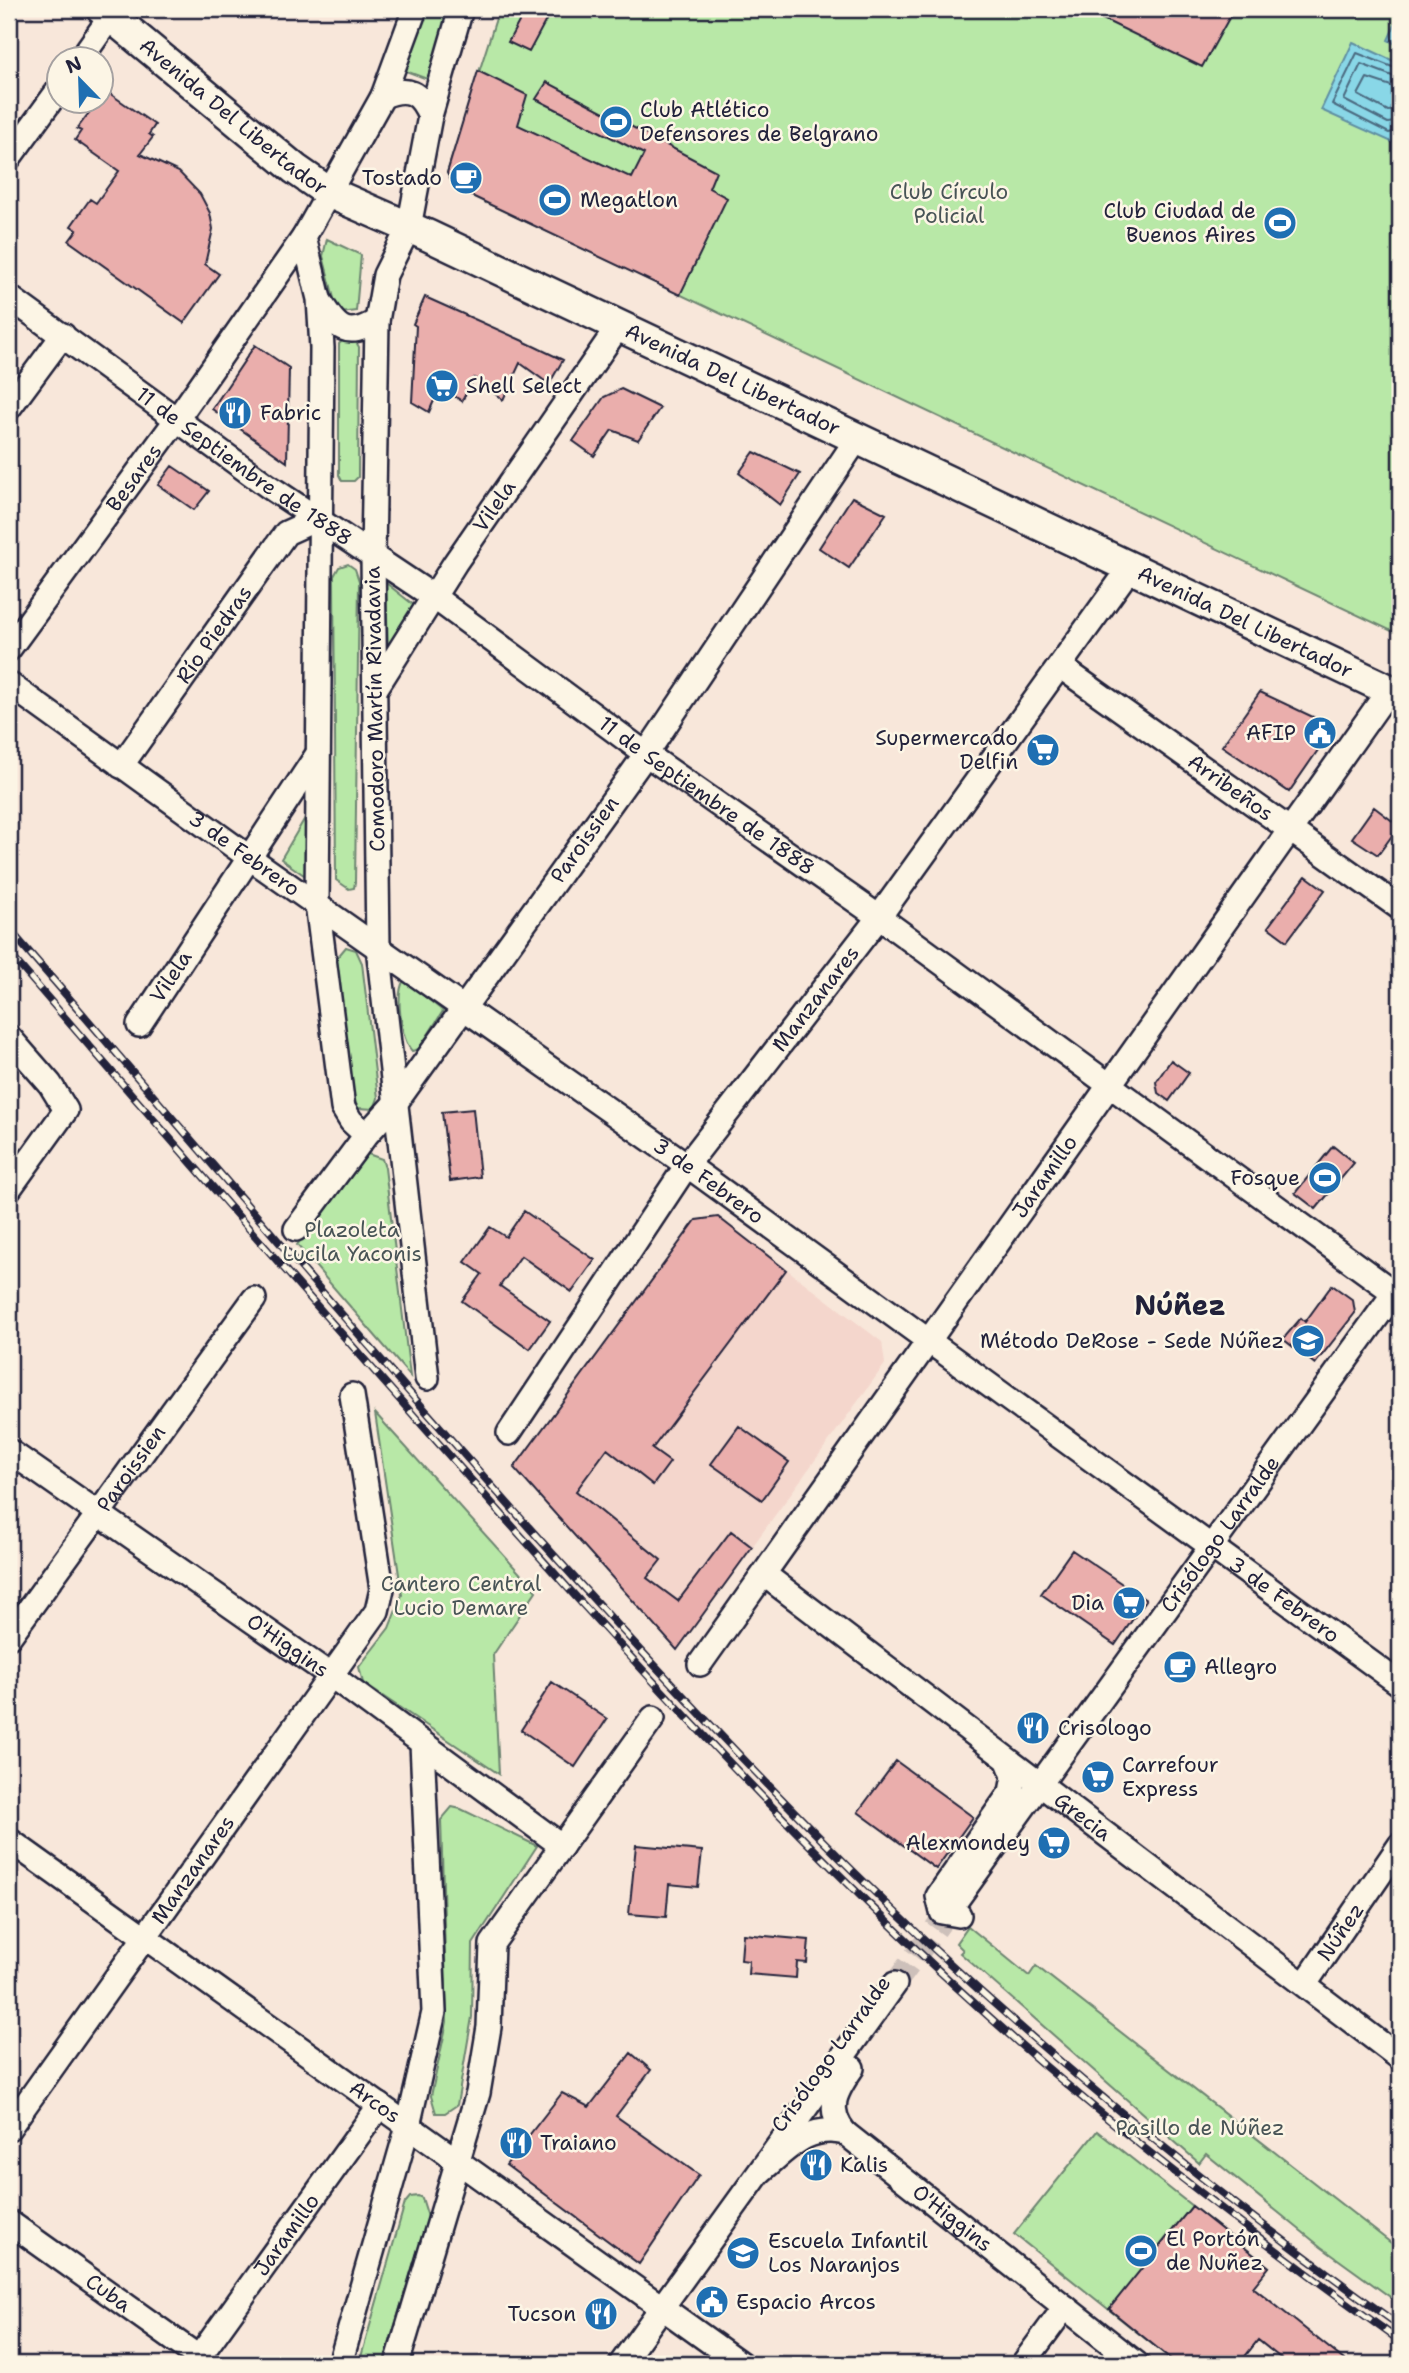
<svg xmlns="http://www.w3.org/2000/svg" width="1409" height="2373" font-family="'Shantell Sans',sans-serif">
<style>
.built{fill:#f4d6cc}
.green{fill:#b8e8a7;stroke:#6d8571;stroke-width:2}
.water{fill:#89d7e7;stroke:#608fa2;stroke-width:2}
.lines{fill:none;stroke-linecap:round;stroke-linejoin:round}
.shore{stroke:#4b6a80;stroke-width:2}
.building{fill:#eaaeac;stroke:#22223b;stroke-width:2}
.minor-tunnel{stroke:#cdc0ba;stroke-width:23;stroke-dasharray:23 11;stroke-linecap:butt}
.minor-casing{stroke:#22223b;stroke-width:28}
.major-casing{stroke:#22223b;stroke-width:35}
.minor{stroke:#fcf5e5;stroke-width:23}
.major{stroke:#fcf5e5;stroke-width:30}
.rail-casing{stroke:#22223b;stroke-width:8}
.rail{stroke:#fcf5e5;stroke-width:5;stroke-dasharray:16;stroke-linecap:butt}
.labels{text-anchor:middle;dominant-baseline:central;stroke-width:5;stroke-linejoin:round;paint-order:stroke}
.poi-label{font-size:21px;fill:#22223b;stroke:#fcf5e5;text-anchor:start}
.street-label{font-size:21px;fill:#22223b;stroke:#fcf5e5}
.park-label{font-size:21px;fill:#485456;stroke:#fcf5e5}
.district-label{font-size:28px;font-weight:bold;fill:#22223b;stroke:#fcf5e5}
</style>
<rect width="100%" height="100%" fill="#f8e7da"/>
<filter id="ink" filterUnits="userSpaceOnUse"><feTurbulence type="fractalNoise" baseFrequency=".0143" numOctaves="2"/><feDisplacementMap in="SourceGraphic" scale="14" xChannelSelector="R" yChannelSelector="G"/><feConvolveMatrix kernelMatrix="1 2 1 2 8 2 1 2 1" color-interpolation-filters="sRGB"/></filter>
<g filter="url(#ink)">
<!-- built -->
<path class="built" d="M718,1217l164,125 3,22 -208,286 -163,-182z"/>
<!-- green -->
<path class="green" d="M426,9h27l-26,70 -24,-9z
M499,9h901v626l-945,-447 -8,-15z
M327,239l34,16 -5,56 -15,2 -4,-3 -14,-54z
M343,340l13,2 3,5 -1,130 -4,4h-12l-3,-6v-131z
M348,564l7,5 4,12 -4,301 -1,6 -5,1 -13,-9 -2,-304 5,-9z
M386,583l29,23 -27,43z
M308,813l3,67 -30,-21z
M346,947l10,3 6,13 16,135 -4,11 -16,-1 -4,-8 -19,-140z
M404,980l39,31 -24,38 -7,2c-11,-12 -17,-57 -8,-71z
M368,1154l14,5 3,9 25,208 -113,-131z
M375,1413l161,178 -43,64 6,119 -136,-91 -4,-16 30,-39 13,-33z
M452,1807l9,2 76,37 -64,98 -1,73 -15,88 -12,8h-9l-5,-17 16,-74 -6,-202z
M968,1926l61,50 7,-10 364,284v54l-79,-57 -115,-93 -7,9 -239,-210 3,-3 -7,-7z
M1097,2131l172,136 -79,97h-13l-163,-130z
M418,2196l4,2 6,19 -45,147h-24l46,-161 5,-6z"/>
<!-- water -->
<path class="water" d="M1400,14v32l-12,-6z
M1353,42l47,22v66l-6,13 -73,-33z"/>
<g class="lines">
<!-- shore -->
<path class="shore" d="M1400,70l-43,-17 -25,51 57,29 11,-3
M1400,79l-39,-15 -17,36 44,23 12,-2
M1400,89l-33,-11 -9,17 30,16 12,-1"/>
</g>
<!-- building -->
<path class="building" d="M526,9h26l-23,43 -21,-10z
M1082,9h152l-32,58z
M478,71l49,24 -9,30 114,53 12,-24 -108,-55 11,-17 169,89 -7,17 18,10 -47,97 -225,-107 -8,-15z
M109,93l46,32 -6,9 4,3 -13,17 39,18 21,22 10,19 3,16 -8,35 14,10 -35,49 -115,-82 8,-11 -6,-4 19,-27 6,4 23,-32 -44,-31 6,-9 -4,-2 20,-27 5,-1z
M425,297l96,43 42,20 -14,24 -29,-21 -17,37 -29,-22 -12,23 -22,-14 -11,25 -17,-10 4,-76 -3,-2z
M255,345l34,23 -2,94 -75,-53z
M621,389l39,19 -22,32 -26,-10 -18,26 -21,-15 31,-44z
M754,452l46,22 -20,31 -41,-32z
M172,466l37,25 -15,19 -36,-25z
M852,497l34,17 -37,54 -30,-20z
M1260,692l74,35 -45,65 -67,-46z
M1374,807l25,19 -21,29 -26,-17z
M1306,876l19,14 -38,51 -19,-14z
M1171,1060l18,13 -20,28 -11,-8 -2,-11z
M473,1109l7,68 -30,4 -8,-69z
M1333,1146l21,17 -38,46 -21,-16z
M524,1211l71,49 -23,32 -51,-36 -21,30 50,35 -20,28 -68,-48 20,-27 -17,-12 25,-35 16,10z
M718,1217l68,53 -134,179 18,13 -17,23 -46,-36 -31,42 85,69 -14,18 31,23 53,-70 21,16 -75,103 -163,-182 182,-248z
M1332,1285l21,15 2,13 -40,51 -32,-25 18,-21 4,4z
M739,1426l50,36 -27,38 -51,-36z
M1072,1550l74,50 -31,45 -74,-51z
M552,1682l55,37 -32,48 -54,-37z
M896,1761l77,56 -37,52 -78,-57z
M636,1845l66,6 -4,36 -29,-3 -3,33 -37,-3z
M743,1934l66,6 -2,23 -10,-1 -1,16 -48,-4 1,-13 -8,-1z
M631,2053l20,17 -35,46 83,59 -60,89 -133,-99 56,-72 27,14z
M1192,2206l77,61 -16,20 96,77h-61l-30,-24 -19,24h-62l-68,-55z"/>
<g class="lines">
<!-- minor-tunnel -->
<path class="minor-tunnel" d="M895,1984l55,-75"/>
<defs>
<g id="minor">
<path d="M80,60l31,-44"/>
<path d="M383,96c25,-10 37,-4 47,20"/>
<path d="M9,158l51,-70"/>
<path d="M304,237l15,62 3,49 -5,555 26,205 8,13 15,14"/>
<path id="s1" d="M9,297l259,189 166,111 212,157 233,163 521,380"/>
<path d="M320,301c17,28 26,38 57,20"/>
<path d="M9,408l54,-73"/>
<path id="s2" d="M9,649l168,-230 127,-182 79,-141 32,-87"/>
<path id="s3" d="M1061,667l339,241"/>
<path id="s4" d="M9,684l241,174 437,307 713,519"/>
<path id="s5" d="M376,688l79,-125 163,-236"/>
<path id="s6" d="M121,766l165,-233 33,-15"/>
<path id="s7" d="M139,1025l178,-270"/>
<path d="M9,1037l41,47 16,26 -57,79"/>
<path id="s8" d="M296,1229l70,-94 31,-34 249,-347 211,-315"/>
<path d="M427,1378l-49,-431 -5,-391 4,-235 8,-46 24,-48 21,-111 31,-107"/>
<path id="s9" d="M509,1433l178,-268 192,-248 251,-349"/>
<path id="s10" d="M9,1451l324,226 229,169"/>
<path id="s11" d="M765,1575l635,483"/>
<path id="s12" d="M9,1637l245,-338"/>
<path id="s13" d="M700,1664l689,-974"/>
<path id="s14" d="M9,1840l732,524"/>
<path id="s15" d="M950,1909l450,-624"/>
<path d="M959,1915l-17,-3 -4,-16 73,-104 3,-16 -6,-15"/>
<path id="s16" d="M1305,1984l95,-139"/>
<path id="s17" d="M9,2128l368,-517 5,-22 -30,-194"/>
<path d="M845,2133c-20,-24 -9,-42 7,-65"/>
<path id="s18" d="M761,2171c26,-22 48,-48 84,-38l292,231"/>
<path id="s19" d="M9,2222l199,142"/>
<path id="s20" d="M194,2364l186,-259"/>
<path d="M340,2364l68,-238 26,-114 -12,-269"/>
<path d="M397,2364l81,-271 11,-66 3,-83 161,-226"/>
<path d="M621,2364l274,-380"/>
<path d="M1023,2364l42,-57"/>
</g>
<g id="major">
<path id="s21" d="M102,9l193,160 33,23 101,44 971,459"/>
</g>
</defs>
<!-- minor casing -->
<use href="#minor" class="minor-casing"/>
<!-- major casing -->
<use href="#major" class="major-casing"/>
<!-- minor -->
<use href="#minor" class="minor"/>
<!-- major -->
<use href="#major" class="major"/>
<defs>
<path id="rail" d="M9,929c276,317 544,643 842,940 168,167 356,319 549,457
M9,953c155,180 312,358 470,536 189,212 381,422 599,605 104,87 212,168 322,247"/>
</defs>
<!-- rail casing -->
<use href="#rail" class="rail-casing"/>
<!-- rail -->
<use href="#rail" class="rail"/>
</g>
</g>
<!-- icons -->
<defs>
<symbol id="stadium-disc" viewBox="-11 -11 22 22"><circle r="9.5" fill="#1f6fb2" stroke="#fcf5e5"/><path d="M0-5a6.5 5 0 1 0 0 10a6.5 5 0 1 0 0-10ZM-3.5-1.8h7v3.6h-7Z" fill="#fff"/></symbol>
<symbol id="cafe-disc" viewBox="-11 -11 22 22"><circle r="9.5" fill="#1f6fb2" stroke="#fcf5e5"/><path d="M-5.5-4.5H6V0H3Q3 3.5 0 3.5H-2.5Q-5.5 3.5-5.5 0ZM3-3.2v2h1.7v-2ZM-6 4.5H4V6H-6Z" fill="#fff"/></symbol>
<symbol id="supermarket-disc" viewBox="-11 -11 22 22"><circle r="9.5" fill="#1f6fb2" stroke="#fcf5e5"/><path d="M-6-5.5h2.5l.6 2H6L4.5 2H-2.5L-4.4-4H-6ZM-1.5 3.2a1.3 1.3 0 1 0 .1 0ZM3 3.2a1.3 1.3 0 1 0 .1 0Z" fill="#fff"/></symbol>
<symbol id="restaurant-disc" viewBox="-11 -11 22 22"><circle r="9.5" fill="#1f6fb2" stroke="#fcf5e5"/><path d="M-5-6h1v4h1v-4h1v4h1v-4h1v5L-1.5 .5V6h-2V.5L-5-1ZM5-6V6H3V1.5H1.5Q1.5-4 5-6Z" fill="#fff"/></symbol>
<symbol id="civic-disc" viewBox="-11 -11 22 22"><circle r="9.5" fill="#1f6fb2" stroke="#fcf5e5"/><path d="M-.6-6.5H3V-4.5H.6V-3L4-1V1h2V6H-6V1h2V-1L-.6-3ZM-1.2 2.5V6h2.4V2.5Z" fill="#fff"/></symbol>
<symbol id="university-disc" viewBox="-11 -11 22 22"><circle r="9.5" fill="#1f6fb2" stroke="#fcf5e5"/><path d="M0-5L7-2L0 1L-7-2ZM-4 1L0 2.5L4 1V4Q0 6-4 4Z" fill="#fff"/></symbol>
<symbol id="school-disc" viewBox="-11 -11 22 22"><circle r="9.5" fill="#1f6fb2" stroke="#fcf5e5"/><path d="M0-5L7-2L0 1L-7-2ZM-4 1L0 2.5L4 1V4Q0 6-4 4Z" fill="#fff"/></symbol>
</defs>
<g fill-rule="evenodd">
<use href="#stadium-disc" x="597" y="103" width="38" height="38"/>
<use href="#cafe-disc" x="447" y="159" width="38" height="38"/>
<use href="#stadium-disc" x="536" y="181" width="38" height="38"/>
<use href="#stadium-disc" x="1261" y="204" width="38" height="38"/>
<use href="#supermarket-disc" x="423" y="367" width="38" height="38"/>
<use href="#restaurant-disc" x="216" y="394" width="38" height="38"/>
<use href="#civic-disc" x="1301" y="714" width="38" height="38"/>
<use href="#supermarket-disc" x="1024" y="731" width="38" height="38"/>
<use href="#stadium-disc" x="1306" y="1159" width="38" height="38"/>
<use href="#university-disc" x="1289" y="1322" width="38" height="38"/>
<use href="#supermarket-disc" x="1110" y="1584" width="38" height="38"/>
<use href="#cafe-disc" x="1161" y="1648" width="38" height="38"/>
<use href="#restaurant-disc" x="1014" y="1709" width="38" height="38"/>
<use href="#supermarket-disc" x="1079" y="1758" width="38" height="38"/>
<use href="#supermarket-disc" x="1035" y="1824" width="38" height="38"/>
<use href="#restaurant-disc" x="497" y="2124" width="38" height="38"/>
<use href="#restaurant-disc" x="797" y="2146" width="38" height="38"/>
<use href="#stadium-disc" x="1122" y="2232" width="38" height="38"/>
<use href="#school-disc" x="724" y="2234" width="38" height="38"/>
<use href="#civic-disc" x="693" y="2283" width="38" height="38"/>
<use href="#restaurant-disc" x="582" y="2295" width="38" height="38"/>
</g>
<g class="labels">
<!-- poi labels -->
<g class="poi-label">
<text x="640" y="110">Club Atlético<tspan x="640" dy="24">Defensores de Belgrano</tspan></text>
<text x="442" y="178" text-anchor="end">Tostado</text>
<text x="580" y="200">Megatlon</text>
<text x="1256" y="211" text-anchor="end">Club Ciudad de<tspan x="1256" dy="24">Buenos Aires</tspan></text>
<text x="466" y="386">Shell Select</text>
<text x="260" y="413">Fabric</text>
<text x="1296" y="733" text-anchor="end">AFIP</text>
<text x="1018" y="738" text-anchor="end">Supermercado<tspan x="1018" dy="24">Delfin</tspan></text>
<text x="1300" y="1178" text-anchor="end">Fosque</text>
<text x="1284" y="1341" text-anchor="end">Método DeRose - Sede Núñez</text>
<text x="1104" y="1603" text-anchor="end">Dia</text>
<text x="1204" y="1667">Allegro</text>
<text x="1058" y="1728">Crisologo</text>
<text x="1122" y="1765">Carrefour<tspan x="1122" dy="24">Express</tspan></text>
<text x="1030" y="1843" text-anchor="end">Alexmondey</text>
<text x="540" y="2143">Traiano</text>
<text x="840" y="2165">Kalis</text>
<text x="1166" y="2239">El Portón<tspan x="1166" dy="24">de Nuñez</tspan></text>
<text x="768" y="2241">Escuela Infantil<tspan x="768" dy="24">Los Naranjos</tspan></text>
<text x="736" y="2302">Espacio Arcos</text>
<text x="576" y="2314" text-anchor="end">Tucson</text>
</g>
<!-- street labels -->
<g class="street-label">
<text stroke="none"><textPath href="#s21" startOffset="170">Avenida Del Libertador</textPath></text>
<text stroke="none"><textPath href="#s21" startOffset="737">Avenida Del Libertador</textPath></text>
<text stroke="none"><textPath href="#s1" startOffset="290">11 de Septiembre de 1888</textPath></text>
<text stroke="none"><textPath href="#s2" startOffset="212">Besares</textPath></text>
<text stroke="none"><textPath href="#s5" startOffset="217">Vilela</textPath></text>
<text stroke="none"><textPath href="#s21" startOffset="1304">Avenida Del Libertador</textPath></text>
<text stroke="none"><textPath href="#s6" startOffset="161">Río Piedras</textPath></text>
<text transform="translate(375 709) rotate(-91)">Comodoro Martín Rivadavia</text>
<text stroke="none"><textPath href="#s3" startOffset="208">Arribeños</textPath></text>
<text stroke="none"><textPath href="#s1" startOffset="858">11 de Septiembre de 1888</textPath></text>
<text stroke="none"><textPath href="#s8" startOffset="485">Paroissien</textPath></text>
<text stroke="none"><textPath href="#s4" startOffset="290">3 de Febrero</textPath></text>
<text stroke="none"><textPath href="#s7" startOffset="58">Vilela</textPath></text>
<text stroke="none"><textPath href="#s9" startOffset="532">Manzanares</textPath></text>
<text stroke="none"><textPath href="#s13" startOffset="597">Jaramillo</textPath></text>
<text stroke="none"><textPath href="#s4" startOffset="858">3 de Febrero</textPath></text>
<text stroke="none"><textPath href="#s12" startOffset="208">Paroissien</textPath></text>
<text stroke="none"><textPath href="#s15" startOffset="462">Crisólogo Larralde</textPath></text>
<text stroke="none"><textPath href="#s4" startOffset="1570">3 de Febrero</textPath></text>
<text stroke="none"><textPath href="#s10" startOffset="340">O'Higgins</textPath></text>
<text stroke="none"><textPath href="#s11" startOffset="399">Grecia</textPath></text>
<text stroke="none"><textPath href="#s17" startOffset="317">Manzanares</textPath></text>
<text stroke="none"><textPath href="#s16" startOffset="63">Núñez</textPath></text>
<text transform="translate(831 2054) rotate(-54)">Crisólogo Larralde</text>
<text stroke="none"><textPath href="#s14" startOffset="450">Arcos</textPath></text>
<text stroke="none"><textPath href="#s18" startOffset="234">O'Higgins</textPath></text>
<text stroke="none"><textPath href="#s20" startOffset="159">Jaramillo</textPath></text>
<text stroke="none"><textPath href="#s19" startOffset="122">Cuba</textPath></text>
</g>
<!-- park labels -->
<g class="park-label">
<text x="949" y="192">Club Círculo<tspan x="949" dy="24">Policial</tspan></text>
<text x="352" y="1230">Plazoleta<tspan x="352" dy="24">Lucila Yaconis</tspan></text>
<text x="461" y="1584">Cantero Central<tspan x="461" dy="24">Lucio Demare</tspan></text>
<text x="1200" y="2128">Pasillo de Núñez</text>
</g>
<!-- district labels -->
<g class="district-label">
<text x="1180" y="1305">Núñez</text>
</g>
</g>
<!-- margin -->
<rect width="1409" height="2373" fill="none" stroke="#fcf5e5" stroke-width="35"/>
<rect x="18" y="18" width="1374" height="2338" fill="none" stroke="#22223b" stroke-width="2.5" filter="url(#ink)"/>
<!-- north arrow -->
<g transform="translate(80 80) rotate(337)"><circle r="33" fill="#fcf5e5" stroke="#a5a1a1" stroke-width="2"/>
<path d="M0-5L12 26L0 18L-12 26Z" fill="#1f6fb2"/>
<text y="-10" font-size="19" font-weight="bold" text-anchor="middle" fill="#22223b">N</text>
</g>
</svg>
